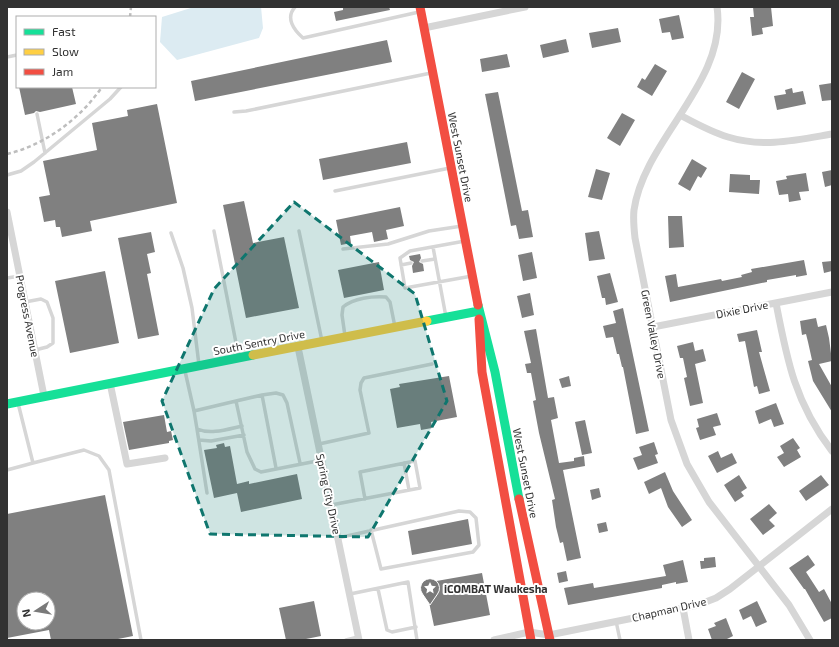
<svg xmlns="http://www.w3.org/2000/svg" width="839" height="647" font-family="'Exo 2',sans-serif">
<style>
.water{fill:#dcebf2}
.building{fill:#808080;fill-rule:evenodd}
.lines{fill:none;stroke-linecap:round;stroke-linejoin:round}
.lane{stroke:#d6d6d6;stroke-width:3.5}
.street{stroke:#d6d6d6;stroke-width:7}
.fast{stroke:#16e098;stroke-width:9}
.slow{stroke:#ffcf43;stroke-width:9}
.jam{stroke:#f24e42;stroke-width:9}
.rail{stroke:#bebebe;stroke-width:2.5;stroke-dasharray:4 3;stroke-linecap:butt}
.marked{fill:#0f766e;fill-opacity:0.2;stroke:#0f766e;stroke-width:3;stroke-dasharray:8 5;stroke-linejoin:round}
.labels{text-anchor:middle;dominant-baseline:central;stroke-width:4;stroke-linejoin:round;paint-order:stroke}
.street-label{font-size:11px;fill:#323232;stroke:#fff}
.poi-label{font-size:11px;font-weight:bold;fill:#323232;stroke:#fff;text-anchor:start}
</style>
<rect width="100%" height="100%" fill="#fff"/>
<!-- water -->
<path class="water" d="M194,7h67l2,21 -4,10 -82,22 -17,-18 2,-25z"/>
<!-- building -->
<path class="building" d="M343,7h46l1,3 -54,11 -2,-9 9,-2z
M753,7h18l2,19 -11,2 1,6 -11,2 -2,-19h4z
M679,15l5,23 -12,2 -2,-8 -8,1 -3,-14z
M618,28l3,14 -29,6 -3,-15z
M566,39l3,13 -26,6 -3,-13z
M387,40l5,22 -197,39 -4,-20z
M507,54l3,13 -28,5 -2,-13z
M655,64l12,7 -15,25 -15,-9 5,-9 3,2z
M742,72l13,7 -16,30 -13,-7z
M832,83v17l-10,1 -3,-16z
M19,87h53l4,17 -36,8 -4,-1 -2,2 -9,2z
M792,88l1,5 10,-2 3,13 -29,6 -3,-14 12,-2 -1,-4z
M498,92l24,119 6,-1 5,27 -14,2 -3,-14 -5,1 -26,-132z
M157,104l20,99 -87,18 2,10 -30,6 -2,-10h-4l-1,-7 -11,2 -5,-25 11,-2 -7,-34 54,-11 -5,-27 36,-7 -1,-6z
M622,113l13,7 -15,26 -13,-8z
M407,142l4,21 -88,17 -4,-21z
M692,159l15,9 -6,10 -3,-2 -8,15 -12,-7z
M596,169l14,4 -8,27 -14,-3z
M832,170v15l-7,2 -3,-15z
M806,173l3,18 -10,1 2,8 -12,2 -1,-8 -9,1 -3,-14 11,-2 -1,-3z
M730,174l20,1v5h10l-1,14 -30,-2z
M244,201l9,42 31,-6 15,71 -53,10 -23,-113z
M400,207l4,19 -18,4 2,9 -14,3 -2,-10 -22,4 1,7 -10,2 -5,-25z
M668,216h14l2,31 -15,1z
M599,231l6,28 -16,2 -4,-28z
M151,232l4,20 -8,2 4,19 -4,1 12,61 -21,4 -20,-101z
M532,252l5,26 -14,3 -5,-26z
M420,254l1,4 -2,4 4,2 1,7 -11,2 -1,-7 2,-4 -4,-2 -1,-4z
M804,260l3,15 -11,2v-2l-29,5v2l-97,20 -5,-26 11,-2 2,13 43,-8 1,2 20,-4 -1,-2 11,-3 -1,-3z
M832,261v10l-8,2 -2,-11z
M379,262l5,28 -40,8 -6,-28z
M105,271l14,72 -49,10 -15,-72z
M610,273l8,29 -12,3 -1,-7h-3l-5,-22z
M530,293l4,22 -12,3 -5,-22z
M623,308l26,123 -13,3 -13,-67h-1l-3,-13h-2l-4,-17 -7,1 -3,-12 13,-3 -3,-12z
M816,318l2,9 8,-2 3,13 3,23 -13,3 13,23v25l-19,-31 -5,-20 4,-1 -4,-18 -2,-8 -4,1 -2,-14z
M536,329l12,69 6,-1 4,21 -7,2 8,43 15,-2v-3l10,-2 1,10 -22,4 18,88 -14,3 -4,-19 -3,1 -4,-16 -4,-27 3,-1 -16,-66 -6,-32 3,-1 -5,-27h-4l-2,-9 6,-1 -7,-32z
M757,330l5,22h-3l11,39 -11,3 -2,-8 -3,1 -9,-46 -6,1 -2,-8z
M693,342l2,9 8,-2 3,12 -11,3 8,39 -13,3 -6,-28 3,-1 -4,-19h-3l-3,-12z
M449,376l8,41 -26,5 1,6 -11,2 -1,-6 -23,4 -7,-39 10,-2 -1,-3z
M569,376l2,10 -9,2 -3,-9z
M776,403l8,21 -10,3 -3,-8 -12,5 -4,-13z
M717,413l4,12 -8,2 3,8 -16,5 -4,-12 3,-1 -2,-8z
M164,415l3,17 4,-1 2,9 -4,1v2l-40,7 -6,-28z
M585,420l7,33 -10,2 -7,-33z
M793,438l7,10 -3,2 4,7 -17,10 -7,-10 7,-4 -4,-7z
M654,442l4,12 -3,1 3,8 -20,7 -5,-12 9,-3 -3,-8z
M224,443l1,4 5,-1 7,38 12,-3v3l48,-10 5,25 -61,13 -4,-19 -23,5 -10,-48 13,-2 -1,-3z
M718,451l3,7 11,-5 5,10 -20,10 -9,-17z
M665,472l8,19 19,29 -10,7 -14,-20 -7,-19 -12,6 -5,-12z
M739,475l8,13 -6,4 3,4 -9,6 -11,-17z
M821,475l8,10 -23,16 -7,-10z
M599,488l2,9 -9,3 -2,-10z
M105,495l28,141 -20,4h-62l-2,-10 -42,8v-124zM24,599h24v24h-24z
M769,504l8,9 -8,7 6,6 -12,9 -13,-16z
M468,519l4,25 -60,11 -4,-24z
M606,522l2,9 -9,2 -2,-9z
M808,555l7,10 -9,7 13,20 5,-3 8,15v14l-8,4 -19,-33h-1l-15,-21z
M715,557l1,10 -15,2 -1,-8h4v-3z
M683,560l5,22 -12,2v-2l-14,3v3l-94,17 -4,-17 29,-5 1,5 72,-12 -3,-11z
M566,571l2,10 -9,2 -2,-10z
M482,573l8,42 -56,11 -9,-43z
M314,601l7,35 -20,4h-15l-7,-32z
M757,601l10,21 -11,5 -5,-11 -8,4 -4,-10z
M726,618l7,18 -8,4h-13l-4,-11 8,-3 -2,-3z"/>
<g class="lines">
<!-- lane -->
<path class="lane" d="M295,7c-10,11 -1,23 8,31l116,-26
M7,57l10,-2
M234,112l12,-1 185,-38
M37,114l8,39
M7,175l14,-4 13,-9 76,-63 11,-12
M335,191l115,-23
M214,231l25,127
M299,231l23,110
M171,233l12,35 9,40 7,57
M465,241l-55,10 -10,7 5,30 67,-12
M433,247l13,70
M343,249l45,-5 41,-13 33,-5
M422,261l13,-2
M401,265l10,-2
M7,278l13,-2
M25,302l16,-3 6,3 6,16v25l-6,4 -12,3
M345,336l-3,-21 1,-8c11,-9 29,-11 43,-10l4,5 5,25
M185,371l9,40 42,-10 11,51 8,17 6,3 61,-12
M262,395l14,-2 7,2 4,8 13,60
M236,401l26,-6 14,73
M194,411l3,18c14,6 31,0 45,-3
M197,429l10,64
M199,440l12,1 33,-6
M319,444l50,-11 -9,-43 1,-7 3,-5 68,-14
M33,463l51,-13 15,6 10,14 32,170
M404,463l5,27
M7,470l26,-7 -15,-60
M331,505l89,-17 -5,-27 -55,11 5,27
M338,538l121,-27 11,1 6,6 3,27 -6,7 -92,17 -10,-39
M378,589l9,41 5,2 24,-5
M350,594l58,-12 9,58
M616,621l4,19
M346,640l12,-3"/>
<!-- street -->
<path class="street" d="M717,7c11,75 -73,132 -83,203 -1,9 0,19 1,28l36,182 16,44 22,38 80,103 21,35
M424,28l101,-21
M680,115c15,8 31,17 48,22 35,11 69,3 104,-3
M7,212l37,184
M776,303c11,57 19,100 56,148
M653,327l179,-35
M298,347l61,293
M110,383l17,81 38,-6
M683,608l6,32
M494,640l35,-8 20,3 149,-30 18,-7 14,-9 102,-80"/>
<!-- fast -->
<path class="fast" d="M478,305l17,67 24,127
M427,321l52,-10
M7,404l246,-49"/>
<!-- slow -->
<path class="slow" d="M253,355l174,-34"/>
<!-- jam -->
<path class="jam" d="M420,7l58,298
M479,319l3,53 49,268
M519,499l31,141"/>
<!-- rail -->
<path class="rail" d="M130,17l1,-10
M7,154c38,-9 73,-35 95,-67"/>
</g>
<!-- marked area -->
<path class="marked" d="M294,202l121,92 32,107 -79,136 -158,-3 -48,-133 52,-112z"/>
<!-- icons -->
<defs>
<symbol id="sight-pin" viewBox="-11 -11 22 30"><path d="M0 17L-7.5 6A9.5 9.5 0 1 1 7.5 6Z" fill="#7a7a7a" stroke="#fff"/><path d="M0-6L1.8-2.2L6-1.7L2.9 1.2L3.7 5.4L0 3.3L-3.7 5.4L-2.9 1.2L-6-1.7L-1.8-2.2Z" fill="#fff"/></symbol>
</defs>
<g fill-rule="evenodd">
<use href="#sight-pin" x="419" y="577" width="22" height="30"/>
</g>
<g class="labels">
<!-- street labels -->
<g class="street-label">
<text transform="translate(461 157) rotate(79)">West Sunset Drive</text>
<text transform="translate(742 309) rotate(-11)">Dixie Drive</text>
<text transform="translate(28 316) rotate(79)">Progress Avenue</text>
<text transform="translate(654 334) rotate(79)">Green Valley Drive</text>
<text transform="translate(259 342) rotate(-11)">South Sentry Drive</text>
<text transform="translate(526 473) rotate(79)">West Sunset Drive</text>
<text transform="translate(329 494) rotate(78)">Spring City Drive</text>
<text transform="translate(669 609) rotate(-13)">Chapman Drive</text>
</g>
<!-- poi labels -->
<g class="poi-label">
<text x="444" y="588">iCOMBAT Waukesha</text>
</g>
</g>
<!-- border -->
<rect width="839" height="647" fill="none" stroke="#323232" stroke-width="16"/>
<!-- legend -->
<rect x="16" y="16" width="140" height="72" fill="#ffffff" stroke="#adadad"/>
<rect x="24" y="29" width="20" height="6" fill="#16e098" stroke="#adadad"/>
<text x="52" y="36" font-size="12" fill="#323232">Fast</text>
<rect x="24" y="49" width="20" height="6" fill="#ffcf43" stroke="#adadad"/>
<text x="52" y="56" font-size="12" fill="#323232">Slow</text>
<rect x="24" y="69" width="20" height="6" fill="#f24e42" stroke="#adadad"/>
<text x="52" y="76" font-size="12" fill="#323232">Jam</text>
<!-- north arrow -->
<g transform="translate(36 611) rotate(258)"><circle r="19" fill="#ffffff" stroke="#adadad"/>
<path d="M0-3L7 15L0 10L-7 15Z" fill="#7a7a7a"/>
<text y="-6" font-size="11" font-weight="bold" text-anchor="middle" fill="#323232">N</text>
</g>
</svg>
